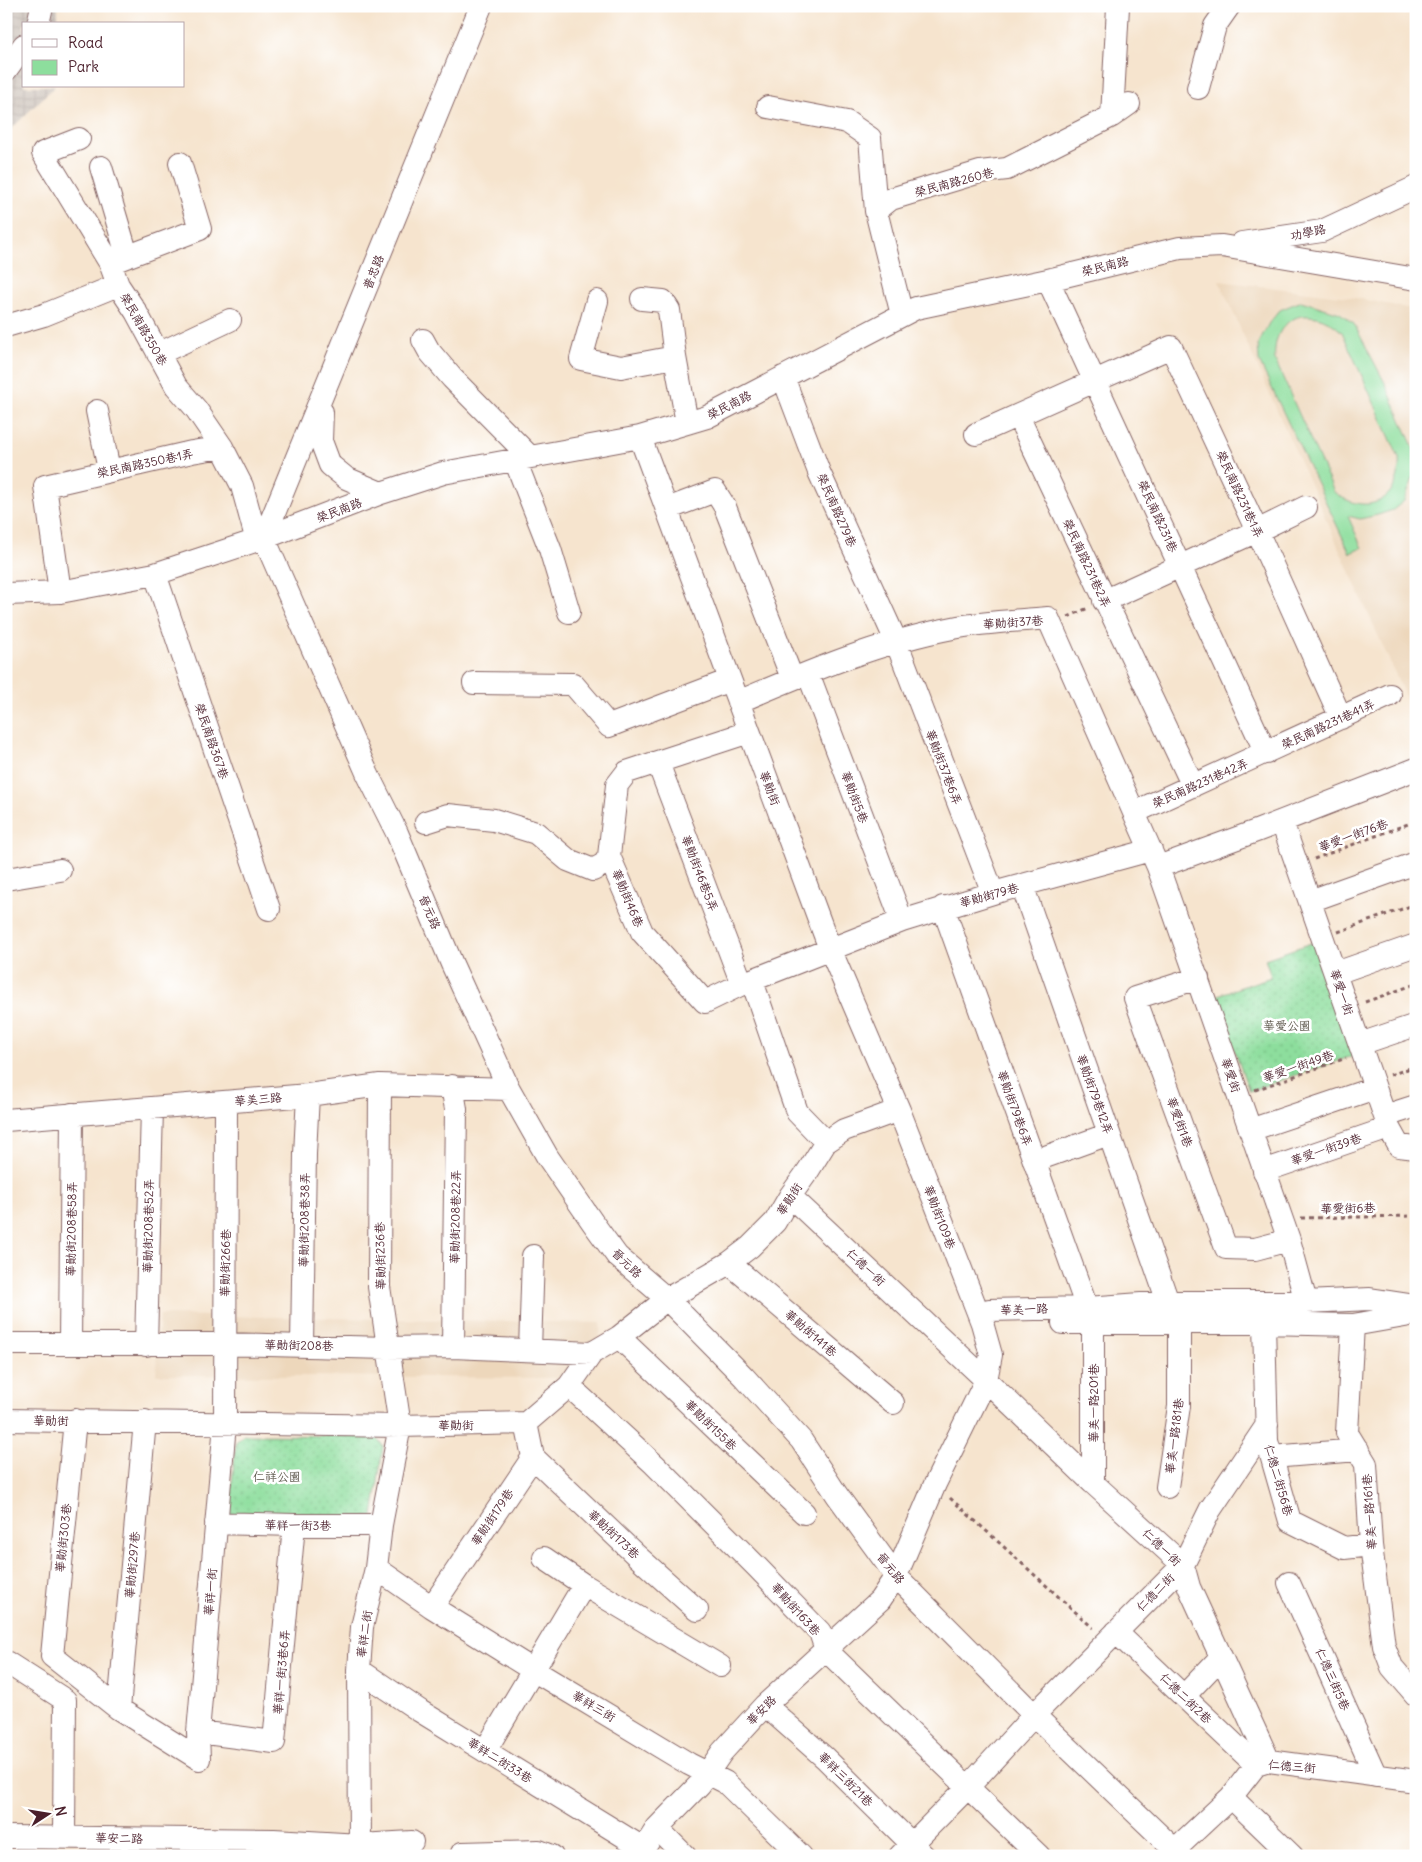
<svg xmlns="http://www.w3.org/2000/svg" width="1422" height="1862" font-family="Delius,'LXGW WenKai TC',sans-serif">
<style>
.built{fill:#edd7bb}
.industrial{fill:url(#industrial-grid)}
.green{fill:url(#green-dots);stroke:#6c7e64}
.pitch{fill:#8dde9d;stroke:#6c7e64;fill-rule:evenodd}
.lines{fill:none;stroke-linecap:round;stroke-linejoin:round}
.minor-casing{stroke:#866464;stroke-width:24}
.path{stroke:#866464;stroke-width:3;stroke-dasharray:4 4;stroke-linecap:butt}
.minor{stroke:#fff;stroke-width:22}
.labels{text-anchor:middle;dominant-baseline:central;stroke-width:5;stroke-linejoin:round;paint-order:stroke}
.street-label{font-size:12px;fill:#4a1f2b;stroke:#fff}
.park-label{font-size:12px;fill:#5e584d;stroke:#fff}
</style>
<defs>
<pattern id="industrial-grid" width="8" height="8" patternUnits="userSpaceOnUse" patternTransform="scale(1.25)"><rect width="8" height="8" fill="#ccc2b9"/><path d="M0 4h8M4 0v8" fill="none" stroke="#b1a69f"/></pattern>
<pattern id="green-dots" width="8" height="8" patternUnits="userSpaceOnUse" patternTransform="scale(1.25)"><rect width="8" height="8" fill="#8dde9d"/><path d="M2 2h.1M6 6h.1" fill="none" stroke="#7bbe87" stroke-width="1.8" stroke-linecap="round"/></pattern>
</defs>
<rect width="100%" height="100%" fill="#fff"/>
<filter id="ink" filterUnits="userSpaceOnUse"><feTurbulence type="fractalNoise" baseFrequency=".02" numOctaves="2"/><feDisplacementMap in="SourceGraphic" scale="10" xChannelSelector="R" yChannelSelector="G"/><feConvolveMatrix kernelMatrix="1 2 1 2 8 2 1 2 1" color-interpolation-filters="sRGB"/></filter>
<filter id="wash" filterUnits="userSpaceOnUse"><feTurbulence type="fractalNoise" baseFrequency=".0096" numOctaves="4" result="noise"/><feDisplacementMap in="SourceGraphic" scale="20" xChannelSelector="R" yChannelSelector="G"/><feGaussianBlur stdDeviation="1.12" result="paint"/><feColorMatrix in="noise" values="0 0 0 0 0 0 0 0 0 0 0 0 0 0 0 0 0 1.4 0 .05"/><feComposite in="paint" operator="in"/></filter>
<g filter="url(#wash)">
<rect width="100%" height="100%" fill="#f6e4ce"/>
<!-- built -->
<path class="built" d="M1219,281l137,17 60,12v410z
M160,1315l441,8 -2,24 -32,31 -411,-3z"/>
<!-- industrial -->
<path class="industrial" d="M6,6h52v18h-34v62h31l-49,48z"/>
<!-- green -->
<path class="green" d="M1314,942l39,114 -104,35 -34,-95 56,-19 -6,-18z
M244,1435l132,1 7,10 -10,71 -144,-1 7,-74z"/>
<!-- pitch -->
<path class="pitch" d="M1301,301l39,12 14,11 31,59 29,66 2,22 -12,30 -11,9 -15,5 -18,4 -12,-3 14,32 -12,5 -91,-192 -1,-17 11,-21 11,-13zM1301,316c18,-1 28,4 41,16l57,126c3,42 -32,60 -65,34l-59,-132c-2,-20 6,-39 26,-44z"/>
</g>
<g filter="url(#ink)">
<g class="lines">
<defs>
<path id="minor" d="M38,24l4,-18
M6,70l18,-25
M1198,88l17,-62 14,-20
M768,107l79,15 23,16 6,73
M1112,116l6,-109
M79,139l-36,14 67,110 8,22 18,27 40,74 20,23 26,38 20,39 15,55
M101,167l26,88
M1242,243l80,-12 94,-44
M110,263l90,-34 -20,-66
M1048,280l218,473
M642,299l21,2 6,9 6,47 12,66
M597,301l-16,58 40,8 54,-10
M902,315l-26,-104 15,-12 89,-27 27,-3 105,-53 17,-12
M6,326l38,-11 74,-30
M423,340l6,11 23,27 78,79
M158,354l72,-34
M783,377l36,95 77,169 97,252
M97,411l12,59
M322,412l-1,29 9,24 16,13 35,15
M1018,416l175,370
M976,434l195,-87 86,184 84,187
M640,437l190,512 69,161 83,213 9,32 -5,25 107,103 90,82 6,22 80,174
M515,460l35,89 19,63
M667,509l48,-18 10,16 67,171
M264,538l104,237 29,58 55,131 57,125 38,67 46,67 24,33 50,43 77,78 57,63 36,55 59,81 138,139 147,141
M264,538l217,-532
M155,574l114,335
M60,592l-15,-106 147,-34 30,-5
M6,594l54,-2 95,-18 109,-36 117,-45 62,-20 197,-36 67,-20 209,-109 132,-28 132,-32 42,-2 194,33
M1104,601l153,-70 49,-24
M808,673l94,248
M474,683l99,1 36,42 121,-46
M738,702c70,-30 141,-60 215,-74 31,-6 64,-7 95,-10l110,249 131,373 17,62
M749,732l-122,40 -10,13 -8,71 33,76 63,70 37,-18 160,-63 91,-28 158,-43
M658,763l84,221
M1135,812l255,-117
M426,822l22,-7 46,5 42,13 32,27 25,10 11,-6 5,-8
M1282,822l107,306 10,18 17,2
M1158,867l101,-37 157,-61
M6,879l54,-9
M1022,885l146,417
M1310,901l106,-38
M943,907l144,401
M1336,973l80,-28
M1198,978l-63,20 91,250 29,1 34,-9
M752,981l45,131 29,30
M1360,1044l56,-19
M452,1086l4,23 -3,238
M1385,1116l31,-10
M6,1120l302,-25 72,-10 129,4
M1250,1130l125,-42
M1034,1161l75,-27
M1264,1171l125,-43
M729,1263l164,140
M982,1323l7,-13 98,-2 81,-6h138l64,-3 46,7
M1063,1323h201l89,2 63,-11
M1093,1323v160
M1264,1323l3,118 23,80 54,27 27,-3
M1353,1325l-6,108 19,31 5,81 13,101 8,21 24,28
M619,1337l185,176
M6,1344h218l164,4 65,-1 139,6
M70,1344l2,-230
M146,1345l6,-237
M302,1345l3,-191 3,-59
M530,1350l3,-94
M569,1386l85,78 103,103 63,65 6,18 213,206
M6,1420l394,6 126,-3 43,-37 23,-33 27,-16 48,-38 62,-36 21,-16 25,-25 15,-26 18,-25 18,-29 18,-12 55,-20
M75,1420l-23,236 67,53 80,50
M533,1457l104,99 60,54
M1272,1457l86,-7
M1167,1487l12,-81v-83
M216,1523l78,2h87
M544,1558l40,27 136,81
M376,1568l56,39 101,63 156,94 36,18 76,74
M1289,1583l87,193
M432,1607l101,-150 -7,-34
M1116,1632l140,133
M6,1662l59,38 -1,137
M359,1670l61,41 223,137
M1184,1696l37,-39
M765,1705l60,53 99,98
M119,1709l26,-288
M198,1732l76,10 20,-217
M485,1751l99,-166
M199,1759l-1,-27 27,-308 1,-322
M1231,1797l61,59
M657,1828l28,28
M6,1837l268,3 86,5 52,-3
M360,1845l-1,-175 3,-43 14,-59 5,-43 19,-99 -21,-139 1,-202
M462,1853l77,-2 13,5
M639,1856l18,-28 43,-44 22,-32 43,-47 115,-105 16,-24 39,-92 51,-104 -196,-184
M900,1856l69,-70 65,-71 149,-150 27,-55 57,-85
M1168,1856l63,-59 25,-32 13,-4 147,20"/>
</defs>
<!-- minor casing -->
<use href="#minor" class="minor-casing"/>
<!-- path -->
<path class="path" d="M1068,617l20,-9
M1314,859l102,-38
M1338,932l78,-28
M1365,1002l51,-18
M1390,1075l26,-9
M1255,1090l91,-32
M1301,1218l115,-2
M950,1498l143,130"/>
<!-- minor -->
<use href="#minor" class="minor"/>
</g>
</g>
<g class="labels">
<!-- street labels -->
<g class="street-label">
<text transform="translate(954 182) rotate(-15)">榮民南路260巷</text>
<text transform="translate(1308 232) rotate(-12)">功學路</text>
<text transform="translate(1105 266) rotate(-14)">榮民南路</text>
<text transform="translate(373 272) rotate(-68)">普忠路</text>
<text transform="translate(144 329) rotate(60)">榮民南路350巷</text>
<text transform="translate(729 405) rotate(-27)">榮民南路</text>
<text transform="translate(145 463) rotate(-12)">榮民南路350巷1弄</text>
<text transform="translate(1240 494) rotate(65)">榮民南路231巷1弄</text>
<text transform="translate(339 510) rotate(-21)">榮民南路</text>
<text transform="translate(837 510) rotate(66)">榮民南路279巷</text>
<text transform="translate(1158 516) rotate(65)">榮民南路231巷</text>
<text transform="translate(1087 563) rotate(65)">榮民南路231巷2弄</text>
<text transform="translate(1013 622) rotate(-4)">華勛街37巷</text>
<text transform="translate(1328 724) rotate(-25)">榮民南路231巷41弄</text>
<text transform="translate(212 741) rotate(71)">榮民南路367巷</text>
<text transform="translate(944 767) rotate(69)">華勛街37巷6弄</text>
<text transform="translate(1200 783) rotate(-24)">榮民南路231巷42弄</text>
<text transform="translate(770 788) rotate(69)">華勛街</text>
<text transform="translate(855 797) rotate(69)">華勛街5巷</text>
<text transform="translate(1353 835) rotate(-20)">華愛一街76巷</text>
<text transform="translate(700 873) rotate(69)">華勛街46巷5弄</text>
<text transform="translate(989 895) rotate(-15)">華勛街79巷</text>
<text transform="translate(628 898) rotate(67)">華勛街46巷</text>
<text transform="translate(430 912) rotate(67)">晉元路</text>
<text transform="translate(1342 992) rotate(71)">華愛一街</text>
<text transform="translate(1298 1066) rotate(-19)">華愛一街49巷</text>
<text transform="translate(1231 1075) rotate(71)">華愛街</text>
<text transform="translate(1095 1094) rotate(70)">華勛街79巷12弄</text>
<text transform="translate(258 1099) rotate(-5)">華美三路</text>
<text transform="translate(1015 1108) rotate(70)">華勛街79巷6弄</text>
<text transform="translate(1180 1122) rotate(70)">華愛街1巷</text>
<text transform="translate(1326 1149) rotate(-19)">華愛一街39巷</text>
<text transform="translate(789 1199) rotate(-57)">華勛街</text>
<text transform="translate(1348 1208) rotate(-1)">華愛街6巷</text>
<text transform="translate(455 1217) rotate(-89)">華勛街208巷22弄</text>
<text transform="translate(940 1217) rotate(69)">華勛街109巷</text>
<text transform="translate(304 1220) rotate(-89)">華勛街208巷38弄</text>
<text transform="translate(148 1226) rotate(-89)">華勛街208巷52弄</text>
<text transform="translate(71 1229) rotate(-89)">華勛街208巷58弄</text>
<text transform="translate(380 1256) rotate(-91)">華勛街236巷</text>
<text transform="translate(225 1263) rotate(-89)">華勛街266巷</text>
<text transform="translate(627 1263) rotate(44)">晉元路</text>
<text transform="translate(866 1267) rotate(43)">仁德一街</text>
<text transform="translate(1024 1309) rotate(-2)">華美一路</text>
<text transform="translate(811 1333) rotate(41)">華勛街141巷</text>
<text transform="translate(299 1345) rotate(1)">華勛街208巷</text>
<text transform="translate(1093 1403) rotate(-90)">華美一路201巷</text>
<text x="51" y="1420">華勛街</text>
<text transform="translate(456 1425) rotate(-1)">華勛街</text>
<text transform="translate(711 1425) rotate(44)">華勛街155巷</text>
<text transform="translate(1174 1436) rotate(-83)">華美一路181巷</text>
<text transform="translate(1279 1480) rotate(74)">仁德二街56巷</text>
<text transform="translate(1369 1512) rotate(-94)">華美一路161巷</text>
<text transform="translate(492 1517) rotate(-56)">華勛街179巷</text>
<text transform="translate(298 1525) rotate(1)">華祥一街3巷</text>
<text transform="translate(614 1534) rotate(43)">華勛街173巷</text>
<text transform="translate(63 1538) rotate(-84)">華勛街303巷</text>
<text transform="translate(1162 1547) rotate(44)">仁德一街</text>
<text transform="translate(132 1565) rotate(-85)">華勛街297巷</text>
<text transform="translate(891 1568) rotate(51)">晉元路</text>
<text transform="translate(210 1592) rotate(-85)">華祥一街</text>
<text transform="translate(1155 1592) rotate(-45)">仁德二街</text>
<text transform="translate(796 1609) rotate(48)">華勛街163巷</text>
<text transform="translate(364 1634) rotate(-82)">華祥二街</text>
<text transform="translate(281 1672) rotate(-85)">華祥一街3巷6弄</text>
<text transform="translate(1333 1679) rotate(66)">仁德三街5巷</text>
<text transform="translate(1186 1698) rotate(44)">仁德二街2巷</text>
<text transform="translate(594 1706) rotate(31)">華祥三街</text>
<text transform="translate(761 1710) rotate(-45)">華安路</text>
<text transform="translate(500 1760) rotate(32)">華祥二街33巷</text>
<text transform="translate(1292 1766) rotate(5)">仁德三街</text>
<text transform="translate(846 1779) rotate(45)">華祥三街21巷</text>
<text transform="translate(119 1838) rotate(1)">華安二路</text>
</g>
<!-- park labels -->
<g class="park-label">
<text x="1287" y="1025">華愛公園</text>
<text x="277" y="1476">仁祥公園</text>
</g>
</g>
<!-- margin -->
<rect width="1422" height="1862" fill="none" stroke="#fff" stroke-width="25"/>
<!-- legend -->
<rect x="22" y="22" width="162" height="65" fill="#ffffff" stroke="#b7a5aa"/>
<rect x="32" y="39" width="25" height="8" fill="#ffffff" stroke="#b7a5aa"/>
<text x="68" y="48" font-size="15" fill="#4a1f2b">Road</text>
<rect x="32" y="60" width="25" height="15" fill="#8dde9d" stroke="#b7a5aa"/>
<text x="68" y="72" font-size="15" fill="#4a1f2b">Park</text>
<!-- north arrow -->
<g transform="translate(48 1814) rotate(78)" stroke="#ffffff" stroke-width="4" paint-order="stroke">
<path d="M0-4L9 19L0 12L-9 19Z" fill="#4a1f2b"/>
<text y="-8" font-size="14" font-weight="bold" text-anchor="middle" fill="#4a1f2b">N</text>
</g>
</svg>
